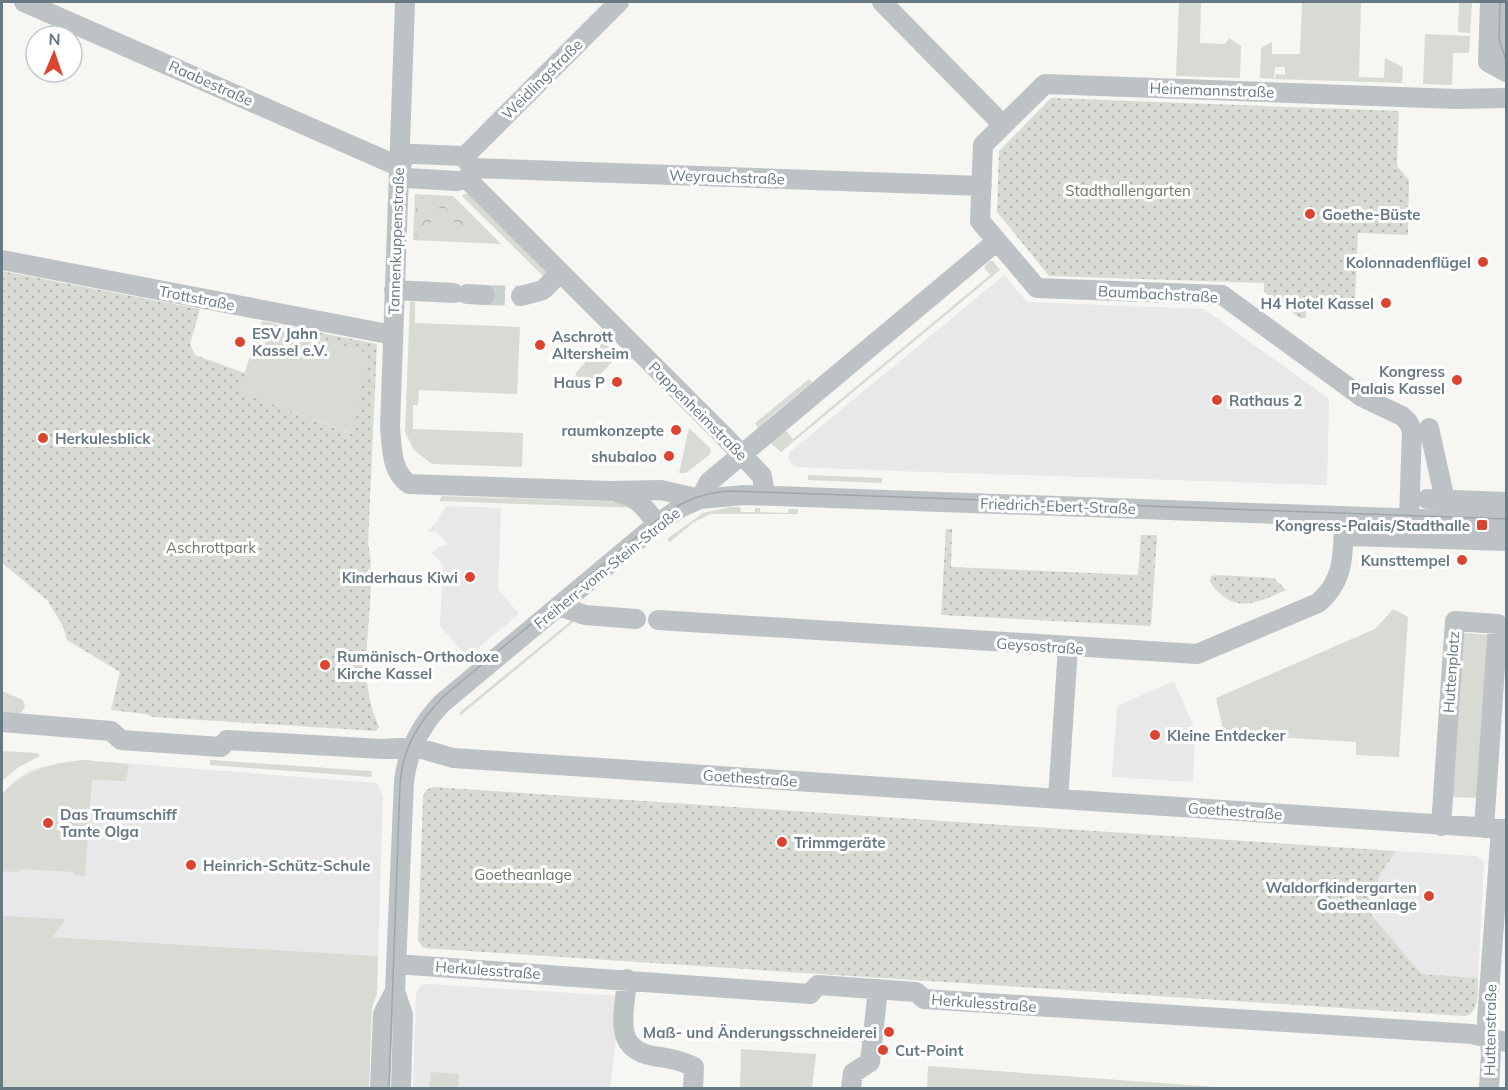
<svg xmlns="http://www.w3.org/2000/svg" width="1508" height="1090" font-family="Mulish,sans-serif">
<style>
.built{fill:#e7e8e7}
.green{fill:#d7dbd3}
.forest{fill:url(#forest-crowns)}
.park{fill:url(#park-dots)}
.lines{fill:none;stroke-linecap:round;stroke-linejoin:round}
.minor-tunnel{stroke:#cbd0d1;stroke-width:20;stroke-dasharray:20 10;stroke-linecap:butt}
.minor{stroke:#bdc2c5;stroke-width:20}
.tram{stroke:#9fa7ab;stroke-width:1.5}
.poi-dot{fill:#db452f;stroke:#fff;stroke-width:2}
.labels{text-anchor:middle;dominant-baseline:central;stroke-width:6;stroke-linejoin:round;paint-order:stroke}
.street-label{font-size:15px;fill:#677983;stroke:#fff}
.park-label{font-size:15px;fill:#6c7b65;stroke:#fff}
.poi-label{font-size:15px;font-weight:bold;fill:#677983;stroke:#fff;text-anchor:start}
</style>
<defs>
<pattern id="forest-crowns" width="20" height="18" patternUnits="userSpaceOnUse" patternTransform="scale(1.5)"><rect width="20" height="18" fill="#d7dbd3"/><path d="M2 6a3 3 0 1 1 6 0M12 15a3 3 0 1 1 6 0" fill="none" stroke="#b2b6b1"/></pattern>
<pattern id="park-dots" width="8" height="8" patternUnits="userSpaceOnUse" patternTransform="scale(1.5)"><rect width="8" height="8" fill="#d7dbd3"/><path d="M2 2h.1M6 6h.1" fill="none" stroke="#b2b6b1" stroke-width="1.8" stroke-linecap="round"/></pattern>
</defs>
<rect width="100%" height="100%" fill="#f6f6f3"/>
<!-- built -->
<path class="built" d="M1004,275l23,27 177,7 125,90 -2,86 -430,-14 -100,-4 -6,-3 -3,-5 2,-7z
M446,506l55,2 -3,81 21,25 -52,43 -27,-31 3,-61 -11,-12 6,-6 10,-2 -11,-13h-10l11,-12z
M1174,681l21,49 -2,52 -81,-5 5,-71z
M83,760l294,23 6,13 -5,160 -376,-22v-140l13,-14 16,-10 27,-7z
M1396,851l80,5 8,6 -6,116 -56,-4 -51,-59 8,-39z
M427,984l194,12 -11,92h-197l3,-95 4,-7z"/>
<!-- green -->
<path class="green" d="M1179,2h22l-1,41 25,1 4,-6 12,8 -1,32 -64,-2z
M1302,2h59l-2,75 25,1 1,-20 18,9 -1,16 -127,-4 1,-5 9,1v-8h-10l-1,12 -14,-1 1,-30 11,-6v12h28z
M1459,2h13l-2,31 -12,-1z
M1425,34l45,2 -1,17h-16l-1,32 -29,-1z
M415,194l38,2 48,48 -88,-4z
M464,194h10l5,4 -3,4 71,71v7l-85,-84z
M990,261h3l7,9 -219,182 -13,-11 18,-10 7,8 197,-164 -6,-8z
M410,301l5,1v21l105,4 -3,67 -98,-4 -1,15h-5v24l110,4 -1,34 -90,-3 -18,-14 -9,-18z
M261,324l107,29 -14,81 -116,-42z
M603,342l15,14 -31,32 -12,-14z
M809,379l3,3 -47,39 -6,10 -4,-8z
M689,428l22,21 -1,5 -24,19h-7z
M808,475l74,3v5l-74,-3z
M442,496l187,6 9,6 -199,-7z
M730,507h10l1,5h14v-4h5v4l28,1 1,-4h9v5h-88l-16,8 -24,20 -3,-3 36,-26z
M1393,609l15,8 -9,140 -43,-2v-13l-132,-8 -8,-36 159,-69z
M572,620h4l-115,95 -2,-2z
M1464,633l27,2 -11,163 -30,-1z
M2,691l21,9 2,7 -4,6 -19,1z
M2,751l35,2 3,3 -23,12 -15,13z
M83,760l46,4 -3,17 -34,-1 -7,96 -11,-1v-3l-54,-3 -1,3 -17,-1v-77c23,-24 48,-30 81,-34z
M210,760l162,11 -1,6 -161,-12z
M2,916l64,3 -14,18 326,19 -1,38 -5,14 -3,80h-367z
M741,1049l75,5 -4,34h-72z
M928,1066l302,22h-303z
M431,1072l28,2 -1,14h-29z"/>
<!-- forest -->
<path class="forest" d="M420,196l7,3 23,-2 19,18 1,6 -8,4 -6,-1 -10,-16 -16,1 2,10 -3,9 3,4 -3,7h-8l-6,-4 1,-36z"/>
<!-- park -->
<path class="park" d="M1051,98l348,13 -2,55 12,14 -1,55 -50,-2 -3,68 -40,-1v10h-9v8h-6l-36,-26v-9l-215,-7 -52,-64 2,-61z
M2,271l198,38 -10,35 5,11 50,18 -6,19 114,42 15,-81 -107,-29 1,-3 115,23 -9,199c12,62 -17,125 11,184l-3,4 -223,-14 -7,-3 -35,-4 9,-38 -53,-32 -4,-14 -16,-26 -45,-37z
M946,529h6l-1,38 187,8 3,-40h16l-6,91 -210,-11z
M1217,575l57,3 12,12c-31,14 -53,25 -76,-8l1,-6z
M433,787l963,64 -17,25 -8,39 51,59 56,4c-1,13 3,36 -14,38l-1041,-68 -5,-8 5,-144 3,-6z"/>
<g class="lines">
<!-- minor-tunnel -->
<path class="minor-tunnel" d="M485,295l36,1"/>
<!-- minor -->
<path class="minor" d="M24,2l374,164
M405,2l-15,425c2,20 1,45 19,57l201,7 51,-1 39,9 45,-4 761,27
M882,2l121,123
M1490,2l-2,60 18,10
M1503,2v37l3,13
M464,157l155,-155
M398,166l8,12 51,3 10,-2 6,-11
M398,166l10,-12h7l47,2 10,10
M473,168l509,18
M467,179l256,256 39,41 3,19
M2,260l391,75
M394,290l60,3
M467,294l18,1
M521,296l22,-6 17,-17
M1429,428l16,72 -1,14
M619,493c19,4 27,16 38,31
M1427,499l79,3
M1409,519l3,-89 -4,-8 -6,-6 -40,-19 -140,-102 -185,-7 -57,-67 3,-76 62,-61 411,15 50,-1
M1351,536l155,5
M559,606l26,9 51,4
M658,620l539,34 121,-51c28,-23 25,-53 26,-87
M2,722l109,9 10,9 100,7 6,-7 155,9 33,-2 38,11 1053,71
M1058,799l10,-152
M1441,826l14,-205 43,3 -14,204
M396,964l414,30 8,-9 98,7 8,7 548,35 34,8
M627,979c-2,34 -16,69 26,77 14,2 28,4 41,11l-1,21
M380,1088l3,-74 12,-23
M401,1088l2,-73 -8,-24 9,-210c4,-31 16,-54 37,-77l216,-180 23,-16 20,-9 9,-17 288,-241
M851,1088l2,-15 17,-11 8,-73
M1489,1088l2,-36 -4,-32 14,-191"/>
<!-- tram -->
<path class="tram" d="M1500,2l-1,37 7,21
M389,1088l11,-303c2,-37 19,-64 45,-90l218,-180c22,-15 42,-23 68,-24l775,28"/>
</g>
<!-- markers -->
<g class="poi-dot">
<circle cx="1310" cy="214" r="6"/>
<circle cx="1483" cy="262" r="6"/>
<circle cx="1386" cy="303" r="6"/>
<circle cx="240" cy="342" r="6"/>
<circle cx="540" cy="345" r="6"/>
<circle cx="1457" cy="380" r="6"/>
<circle cx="617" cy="382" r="6"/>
<circle cx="1217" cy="400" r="6"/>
<circle cx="676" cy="430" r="6"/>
<circle cx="43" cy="438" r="6"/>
<circle cx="669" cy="456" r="6"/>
<rect x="1476" y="519" width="12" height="12" rx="3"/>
<circle cx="1462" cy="560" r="6"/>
<circle cx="470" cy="577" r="6"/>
<circle cx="325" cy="665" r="6"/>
<circle cx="1155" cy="735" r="6"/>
<circle cx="48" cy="823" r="6"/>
<circle cx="782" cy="842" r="6"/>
<circle cx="191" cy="865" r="6"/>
<circle cx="1429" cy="896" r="6"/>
<circle cx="889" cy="1032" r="6"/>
<circle cx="883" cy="1050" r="6"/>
</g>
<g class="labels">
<!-- street labels -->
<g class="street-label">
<text transform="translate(542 79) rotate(-45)">Weidlingstraße</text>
<text transform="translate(211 83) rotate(24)">Raabestraße</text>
<text transform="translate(1212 90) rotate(2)">Heinemannstraße</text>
<text transform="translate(727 177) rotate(2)">Weyrauchstraße</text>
<text transform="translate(396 241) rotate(-88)">Tannenkuppenstraße</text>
<text transform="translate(1158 294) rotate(3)">Baumbachstraße</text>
<text transform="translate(197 298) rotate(11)">Trottstraße</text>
<text transform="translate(698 411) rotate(45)">Pappenheimstraße</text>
<text transform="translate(1058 506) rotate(2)">Friedrich-Ebert-Straße</text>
<text transform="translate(607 568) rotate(-39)">Freiherr-vom-Stein-Straße</text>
<text transform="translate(1040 646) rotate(4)">Geysostraße</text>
<text transform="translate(1451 672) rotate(-86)">Huttenplatz</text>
<text transform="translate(750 778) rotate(4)">Goethestraße</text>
<text transform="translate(1235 811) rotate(4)">Goethestraße</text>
<text transform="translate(488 970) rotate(4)">Herkulesstraße</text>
<text transform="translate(984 1003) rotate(4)">Herkulesstraße</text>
<text transform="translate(1490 1030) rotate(-89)">Huttenstraße</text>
</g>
<!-- park labels -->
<g class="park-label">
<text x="1128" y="190">Stadthallengarten</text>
<text x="211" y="547">Aschrottpark</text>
<text x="523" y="874">Goetheanlage</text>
</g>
<!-- poi labels -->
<g class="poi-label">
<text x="1322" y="214">Goethe-Büste</text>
<text x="1471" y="262" text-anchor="end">Kolonnadenflügel</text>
<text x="1374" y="303" text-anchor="end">H4 Hotel Kassel</text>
<text x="252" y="333">ESV Jahn<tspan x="252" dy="17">Kassel e.V.</tspan></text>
<text x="552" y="336">Aschrott<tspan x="552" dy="17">Altersheim</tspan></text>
<text x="1445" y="371" text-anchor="end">Kongress<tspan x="1445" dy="17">Palais Kassel</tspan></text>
<text x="605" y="382" text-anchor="end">Haus P</text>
<text x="1229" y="400">Rathaus 2</text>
<text x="664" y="430" text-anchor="end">raumkonzepte</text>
<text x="55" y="438">Herkulesblick</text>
<text x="657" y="456" text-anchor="end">shubaloo</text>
<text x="1470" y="525" text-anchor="end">Kongress-Palais/Stadthalle</text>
<text x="1450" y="560" text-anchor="end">Kunsttempel</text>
<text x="458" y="577" text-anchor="end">Kinderhaus Kiwi</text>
<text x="337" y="656">Rumänisch-Orthodoxe<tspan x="337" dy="17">Kirche Kassel</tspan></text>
<text x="1167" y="735">Kleine Entdecker</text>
<text x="60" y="814">Das Traumschiff<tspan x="60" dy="17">Tante Olga</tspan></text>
<text x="794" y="842">Trimmgeräte</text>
<text x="203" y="865">Heinrich-Schütz-Schule</text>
<text x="1417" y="887" text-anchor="end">Waldorfkindergarten<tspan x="1417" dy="17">Goetheanlage</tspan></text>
<text x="877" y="1032" text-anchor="end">Maß- und Änderungsschneiderei</text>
<text x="895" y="1050">Cut-Point</text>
</g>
</g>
<!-- border -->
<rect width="1508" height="1090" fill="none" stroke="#677983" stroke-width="6"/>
<!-- north arrow -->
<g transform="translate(54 54) rotate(2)"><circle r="28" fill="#ffffff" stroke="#c2c9cd" stroke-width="1.5"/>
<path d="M0-4.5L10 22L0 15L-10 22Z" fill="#db452f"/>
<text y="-9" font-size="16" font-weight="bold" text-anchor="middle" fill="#677983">N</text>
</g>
</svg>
